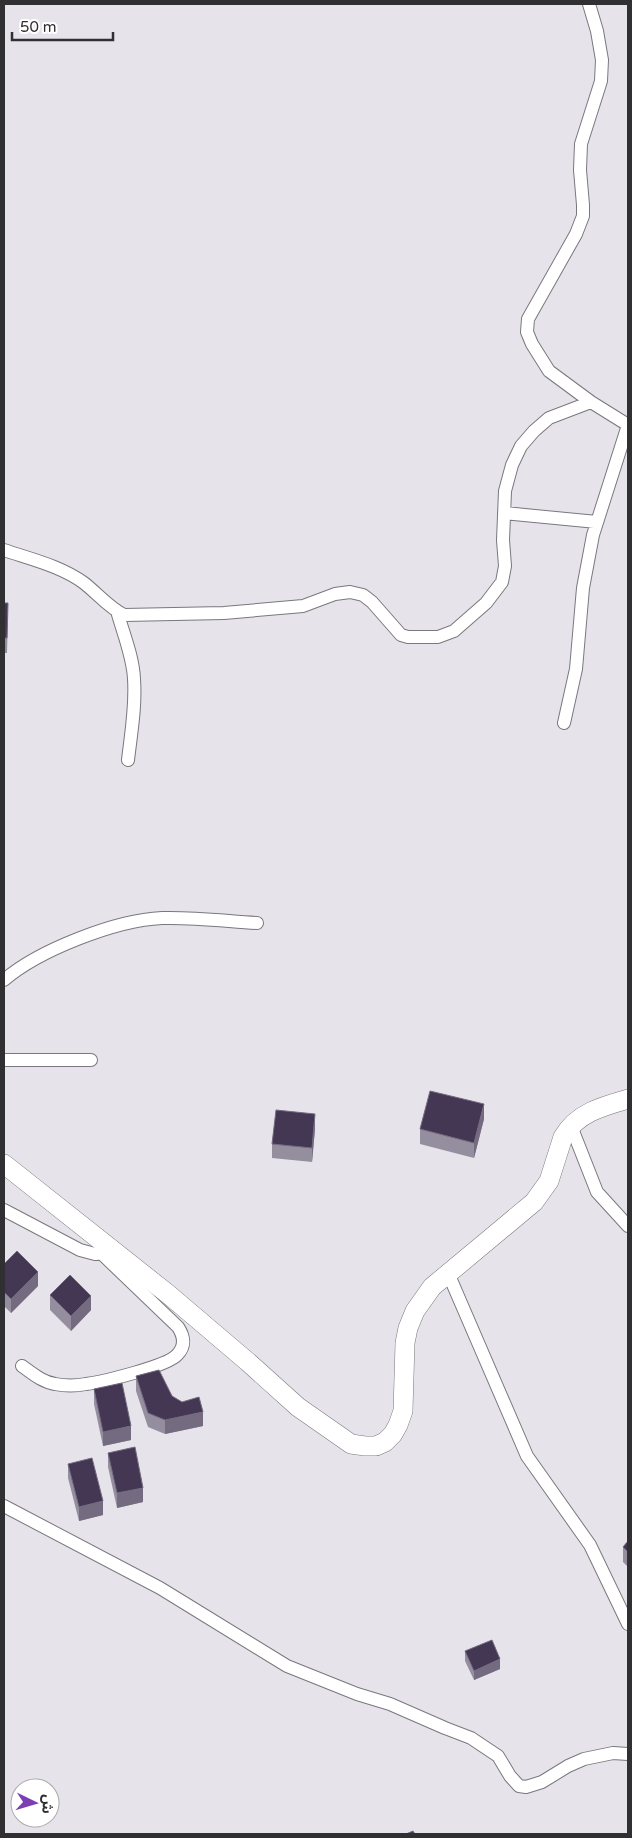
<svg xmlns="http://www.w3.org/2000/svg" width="632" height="1838" font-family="'Varela Round','Noto Sans Arabic',sans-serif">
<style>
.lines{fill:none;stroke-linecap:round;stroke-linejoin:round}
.street-casing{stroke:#7a777d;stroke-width:14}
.secondary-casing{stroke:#7a777d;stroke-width:20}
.street{stroke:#fff;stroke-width:12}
.secondary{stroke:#fff;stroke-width:19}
.wall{fill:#958e9f}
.shaded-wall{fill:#756b81}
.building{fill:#443754;stroke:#756b81}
</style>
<rect width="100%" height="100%" fill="#e6e4ea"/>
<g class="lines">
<defs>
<path id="street" d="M589,4l8,27 5,29 -1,21 -20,63 -1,26 3,35v11l-7,18 -48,85 -1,13 5,12 17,27 42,31 37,23
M504,513l93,9
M4,550c26,9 57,16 80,33 13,10 25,25 40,32l100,-2 79,-7 32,-12 15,-2 13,3 9,7 29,33 7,2h30l16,-6 32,-28 16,-21 3,-16 -2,-26 2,-49 7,-26 9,-19 13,-15 15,-13 42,-16
M117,611c6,22 16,45 17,68 2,27 -3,55 -6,81
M564,723l12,-54 7,-81 10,-53 35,-110
M4,980c35,-30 112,-60 158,-62 31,-1 63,3 95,5
M4,1060h87
M571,1126l26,66 31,34
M4,1210l76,40 15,4 15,-1
M448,1273l79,183 63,89 38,79
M22,1366c10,7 20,16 33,18 10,2 21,2 31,0 17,-2 81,-18 91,-29 9,-9 7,-19 1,-28l-76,-73
M4,1506l156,82 127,78 70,28 33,10 55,24 26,10 27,18 12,20 9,10 7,1 16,-5 26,-16 16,-7 29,-6 15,1"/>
<path id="secondary" d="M4,1164l164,130 80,68 50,45 53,37 14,2h11l9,-4 8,-8 5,-9 5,-14 2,-68 3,-15 7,-17 17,-24 102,-85 15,-21 14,-44c14,-24 40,-31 65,-38"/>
</defs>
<!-- street casing -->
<use href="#street" class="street-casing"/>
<!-- secondary casing -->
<use href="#secondary" class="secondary-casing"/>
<!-- street -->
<use href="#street" class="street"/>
<!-- secondary -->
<use href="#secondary" class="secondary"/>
</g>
<!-- wall -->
<path class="wall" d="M4,603l4,14 -1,36h-3z
M484,1119l-10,39 -54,-14v-15z
M315,1129l-3,33 -40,-4v-14z
M4,1264l34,22 -27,27 -7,-7z
M50,1295l41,15 -20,21 -21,-21z
M136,1376l36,20 31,30 -38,8 -17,-7 -12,-36z
M94,1389l37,51 -28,6 -9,-42z
M108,1453l35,49 -26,6 -9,-41z
M68,1464l35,51 -24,6 -11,-43z
M628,1541v26l-5,-5v-15z
M465,1651l35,18 -26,11 -9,-19z"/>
<!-- shaded-wall -->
<path class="shaded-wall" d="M484,1104v15l-10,39v-15z
M315,1114v15l-3,33v-14z
M38,1272v14l-27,27v-14z
M91,1296v14l-20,21v-15z
M203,1412v14l-38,8v-14z
M131,1426v14l-28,6v-14z
M143,1488v14l-26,6v-15z
M103,1501v14l-24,6v-14z
M500,1659v10l-26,11v-9z"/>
<!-- building -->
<path class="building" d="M4,603h4l-1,35h-3z
M430,1091l54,13 -10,39 -54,-14z
M276,1110l39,4 -3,34 -40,-4z
M17,1251l21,21 -27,27 -7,-7v-28z
M70,1275l21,21 -20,20 -21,-21z
M159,1370l13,26 10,6 17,-5 4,15 -38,8 -17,-7 -12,-37z
M122,1383l9,43 -28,6 -9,-43z
M135,1447l8,41 -26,5 -9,-40z
M92,1458l11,43 -24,6 -11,-43z
M628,1541v11l-5,-5z
M492,1640l8,19 -26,12 -9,-20z
M413,1831l2,3h-9z"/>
<!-- border -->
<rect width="632" height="1838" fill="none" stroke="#302f31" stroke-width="10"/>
<!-- north arrow -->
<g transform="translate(35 1803) rotate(95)"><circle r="24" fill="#ffffff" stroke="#acacad"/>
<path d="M0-4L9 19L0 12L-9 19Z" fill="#7d3eb4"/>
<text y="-8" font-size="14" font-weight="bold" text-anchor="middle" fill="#302f31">ش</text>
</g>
<!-- scale -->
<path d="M12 32v8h101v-8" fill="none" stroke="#302f31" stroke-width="2.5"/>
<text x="20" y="32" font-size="15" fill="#302f31" stroke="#ffffff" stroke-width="4" paint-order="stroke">50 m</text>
</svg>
